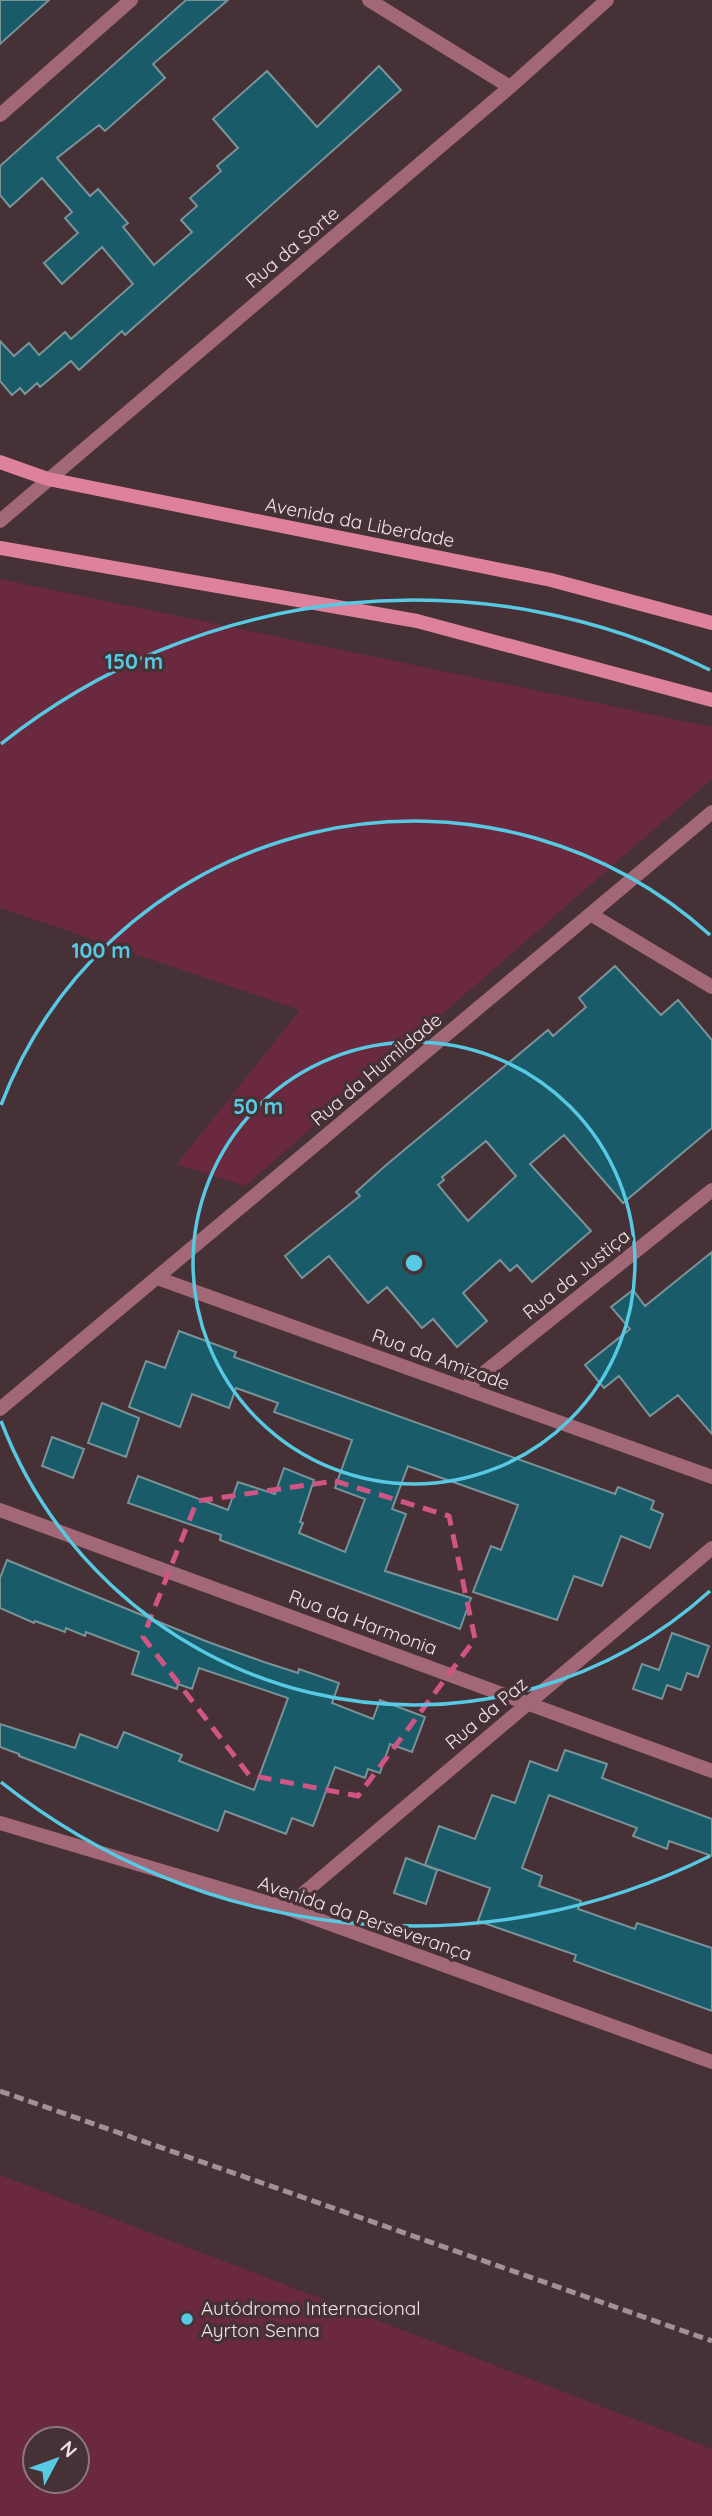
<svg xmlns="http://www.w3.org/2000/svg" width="712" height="2516" font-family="Quicksand,sans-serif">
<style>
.green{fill:#6b293f;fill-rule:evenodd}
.building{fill:#195b69;stroke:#7a9399;stroke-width:2;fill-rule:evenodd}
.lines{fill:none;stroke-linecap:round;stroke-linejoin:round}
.street{stroke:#a36878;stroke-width:14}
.secondary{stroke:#de819c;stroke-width:14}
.rail{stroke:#a19194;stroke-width:5;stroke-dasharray:10 5;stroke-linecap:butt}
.marked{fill:none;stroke:#d05585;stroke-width:5;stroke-dasharray:14 9;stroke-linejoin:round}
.ring{fill:none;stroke:#57c9e2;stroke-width:3.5}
.poi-dot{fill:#57c9e2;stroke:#453136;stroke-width:2.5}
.labels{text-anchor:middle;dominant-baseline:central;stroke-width:7;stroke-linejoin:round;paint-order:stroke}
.street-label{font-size:19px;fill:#f1e4e6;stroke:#453136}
.poi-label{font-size:19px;fill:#f1e4e6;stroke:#453136;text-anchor:start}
.centre{fill:#57c9e2;stroke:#453136;stroke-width:3.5}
.ring-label{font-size:21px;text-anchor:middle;font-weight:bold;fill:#57c9e2;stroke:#453136;stroke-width:7;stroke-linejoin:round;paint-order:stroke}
</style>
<rect width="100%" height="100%" fill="#453136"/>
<!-- green -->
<path class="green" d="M0,579l712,148v52l-467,407 -68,-22 123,-154 -300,-102z
M0,2175l712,274v67h-712zM77,2439v42h-42v-42z"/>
<!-- building -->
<path class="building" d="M0,0h49l-49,44z
M186,0h42l-75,64 12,14 -60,53 -6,-6 -42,33 33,38 8,-7 30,34 -5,4 31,38 38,-33 -11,-12 16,-14 -7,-8 31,-27 -4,-5 21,-18 -25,-29 54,-48 50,56 62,-61 22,24 -276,245 -3,-4 -43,39 -8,-9 -31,26 -3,-4 -12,11 -5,-6 -8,7 -12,-14v-40l14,15 15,-13 10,12 26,-23 6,7 62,-55 -31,-37 -40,37 -18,-21 34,-30 -13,-15 7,-6 -30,-34 -32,29 -10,-12v-29z
M615,966l46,49 17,-15 34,40v88l-89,75 -59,-68 -34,29 61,67 -59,51 -15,-17 -7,6 -10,-11 -37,33 24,28 -30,26 -24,-28 -11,9 -35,-41 -19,16 -39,-47 -27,22 -17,-22 75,-60 -4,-4 29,-26 163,-136 5,6 33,-29 -7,-9zM486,1141l30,35 -48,45 -30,-36 6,-5 -2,-3z
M712,1252v182l-34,-39 -28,21 -31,-40 -15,12 -19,-23 45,-36 -19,-22 22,-17 12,16z
M179,1331l57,21 -2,5 381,137 3,-7 36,14 -3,8 12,5 -13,34 -29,-12 -19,50 -28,-10 -17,44 -84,-28 18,-46 10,4 17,-45 -110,-39 -16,43 14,5 -21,57 86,27 -11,31 -240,-89 1,-5 -93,-32 10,-27 90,34 10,-28 37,12 9,-26 30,12 -14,42 3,1 -4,10 46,19 20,-53 -30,-11 17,-48 -78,-28 4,-9 -42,-15 -7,20 -37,-14 -12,33 -51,-20 17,-46 19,7z
M102,1403l37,15 -13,39 -38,-14z
M52,1437l32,12 -11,29 -31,-12z
M7,1560l201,82 56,20 34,11 1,-4 40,14 -7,20 41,16 7,-19 45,17 -13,35 -22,-8 -10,29 -12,-4 -3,9 -30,-11 -22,59 -21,-8 -6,16 -61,-23 -7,20 -199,-75v-2l-19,-7v-23l75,24 5,-14 37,14 7,-16 58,23 -3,6 75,29 34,-92 -89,-30 -7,21 -14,-5 -1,5 -45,-15 7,-22 -53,-20 -1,4 -19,-8 -1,4 -30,-11 -1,2 -34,-15v-30z
M672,1633l37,13 -11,31 -11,-4 -6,17 -14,-5 -5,14 -29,-10 9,-25 17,6z
M565,1750l42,14 -5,14 110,41v37l-43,-15 -2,8 -34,-13 4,-8 -88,-33 -27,73 20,8 -3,10 42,15 -3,8 57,20 2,-6 75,25v63l-138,-50 2,-6 -98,-34 12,-33 -65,-23 14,-39 36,13 17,-44 23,8 15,-42 27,10z
M406,1858l31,12 -11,34 -32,-11z"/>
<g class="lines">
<!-- street -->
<path class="street" d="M369,0l141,87
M0,115l131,-115
M0,521l510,-434 97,-87
M592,915l120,72
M157,1278l555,199
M465,1388l247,-198
M0,1409l712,-597
M0,1510l712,261
M0,1823l286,85 426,154
M286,1908l426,-360"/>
<!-- secondary -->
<path class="secondary" d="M0,462l48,17 503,101 161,43
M0,548l417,73 295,79"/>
<!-- rail -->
<path class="rail" d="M0,2091l712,250"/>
</g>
<!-- marked area -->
<path class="marked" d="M335,1481l114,35 26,123 -117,157 -109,-21 -106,-138 54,-136z"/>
<!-- distance rings -->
<g class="ring">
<circle cx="414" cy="1263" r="221"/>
<path d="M710 1591A442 442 0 0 1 1 1421M1 1105A442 442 0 0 1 710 935"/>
<path d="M710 1856A663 663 0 0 1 1 1782M1 744A663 663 0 0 1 710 670"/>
</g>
<!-- markers -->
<circle class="poi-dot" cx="187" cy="2319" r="7"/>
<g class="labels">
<!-- street labels -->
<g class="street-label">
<text transform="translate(292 247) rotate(-40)">Rua da Sorte</text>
<text transform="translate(360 522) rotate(11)">Avenida da Liberdade</text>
<text transform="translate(376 1069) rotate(-40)">Rua da Humildade</text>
<text transform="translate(576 1274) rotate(-39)">Rua da Justiça</text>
<text transform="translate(441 1359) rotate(20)">Rua da Amizade</text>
<text transform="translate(363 1622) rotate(20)">Rua da Harmonia</text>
<text transform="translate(486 1713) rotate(-40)">Rua da Paz</text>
<text transform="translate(365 1918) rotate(19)">Avenida da Perseverança</text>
</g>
<!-- poi labels -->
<g class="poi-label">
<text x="201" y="2308">Autódromo Internacional<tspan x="201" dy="22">Ayrton Senna</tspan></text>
</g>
</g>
<circle cx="414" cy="1263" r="10" class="centre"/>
<g class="ring-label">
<text x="134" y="669">150 m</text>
<text x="101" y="958">100 m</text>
<text x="258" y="1114">50 m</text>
</g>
<!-- north arrow -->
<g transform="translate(56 2460) rotate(49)"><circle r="33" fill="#453136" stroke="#8a797c" stroke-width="2"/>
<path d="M0-5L12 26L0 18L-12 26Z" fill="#57c9e2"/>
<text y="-10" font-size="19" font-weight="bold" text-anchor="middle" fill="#f1e4e6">N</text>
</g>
</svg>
